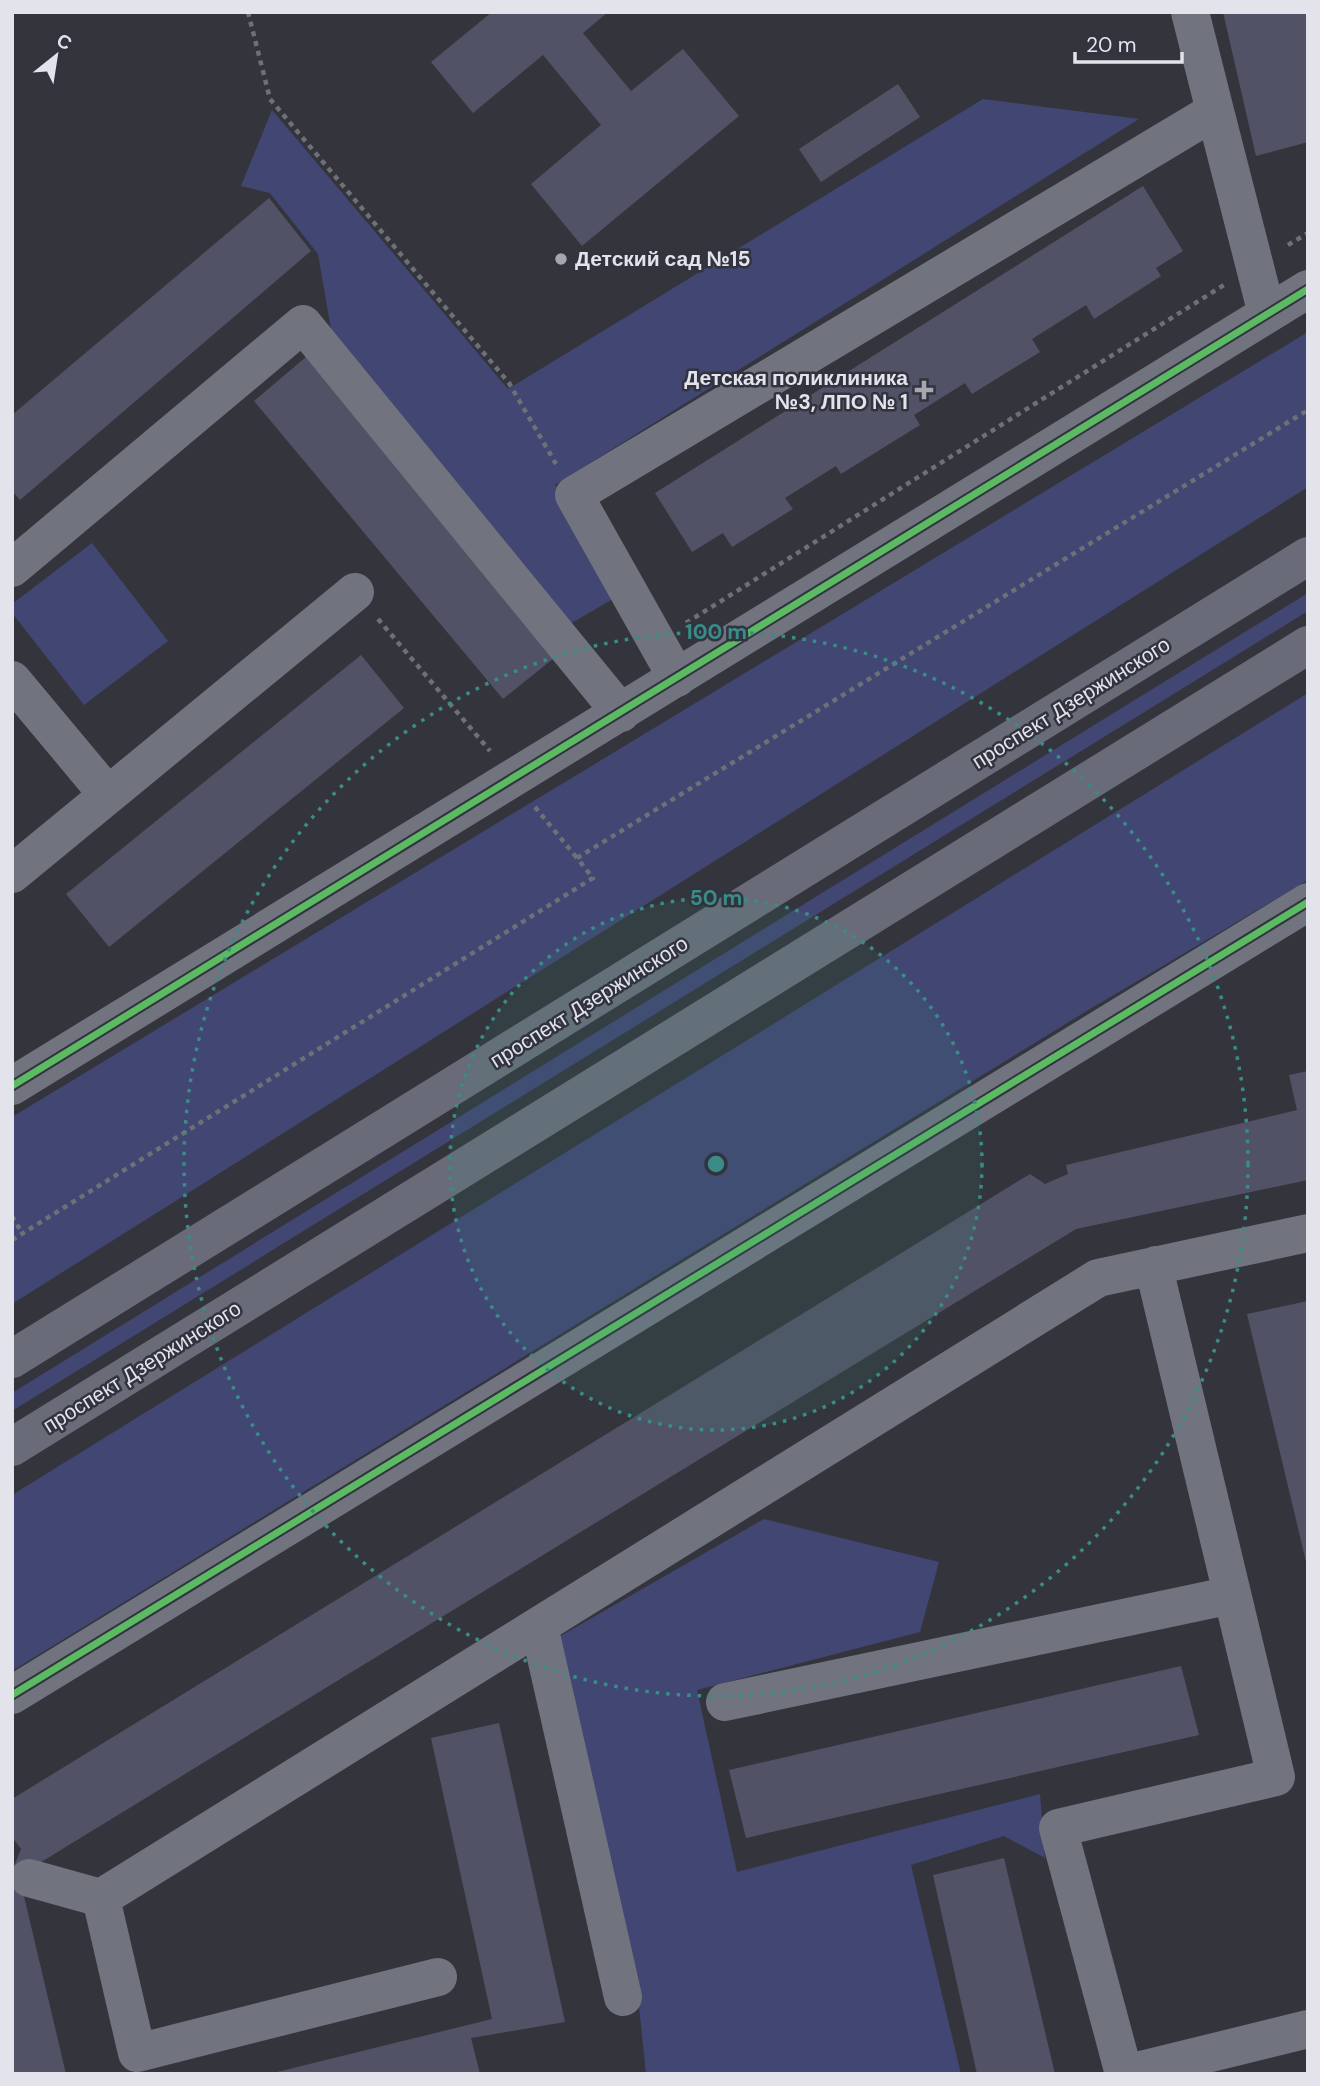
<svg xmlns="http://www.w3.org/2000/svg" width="1320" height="2086" font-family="'DM Sans',sans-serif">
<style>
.green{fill:#424672}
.building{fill:#515265}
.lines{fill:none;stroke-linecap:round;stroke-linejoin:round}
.path{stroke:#6e7078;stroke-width:4.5;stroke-dasharray:5 5;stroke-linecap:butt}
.minor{stroke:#71737f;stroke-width:38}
.major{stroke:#696b78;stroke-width:38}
.cycleway-casing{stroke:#31333f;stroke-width:11}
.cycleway{stroke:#5cba63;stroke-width:7}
.ring{fill:none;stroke:#398c87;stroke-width:3.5;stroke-dasharray:3.5 7}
.poi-dot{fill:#a5a6ae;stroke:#31333f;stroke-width:2.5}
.labels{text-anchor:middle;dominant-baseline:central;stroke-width:5;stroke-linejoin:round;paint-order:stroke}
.poi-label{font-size:21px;font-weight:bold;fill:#e2e3eb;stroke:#31333f;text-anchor:start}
.street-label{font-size:21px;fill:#e2e3eb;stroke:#31333f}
.centre{fill:#398c87;stroke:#31333f;stroke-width:3.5}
.ring-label{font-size:21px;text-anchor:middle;font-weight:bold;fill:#398c87;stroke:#31333f;stroke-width:5;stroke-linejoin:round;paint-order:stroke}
</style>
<rect width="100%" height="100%" fill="#34353c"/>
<!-- green -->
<path class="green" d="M983,99l156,20 -584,366 63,111 -53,31 -232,-286 -15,-87 -48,-61 -29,-7 31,-76 236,279z
M1308,332v155l-1296,817v-187z
M92,543l76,98 -84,64 -72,-92v-9z
M1308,593v18l-1296,800v-18z
M1308,693v187l-223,132 -1073,659v-176z
M764,1519l175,43 -19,70 -223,58 40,182 303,-78 5,64 -41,-22 -93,29 50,209h-315l-8,-77 -81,-359z"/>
<!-- building -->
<path class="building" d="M492,12h116l-25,21 48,58 52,-42 56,67 -157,130 -51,-62 70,-59 -58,-70 -70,58 -42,-51z
M1223,12h85v130l-52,14z
M898,84l22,33 -99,65 -22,-33z
M1143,186l40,65 -27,17 5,8 -67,43 -8,-14 -54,34 8,13 -68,42 -7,-11 -51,32 6,10 -79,49 -5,-8 -51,32 8,11 -61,38 -9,-14 -31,19 -37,-59z
M269,198l42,53 -291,249 -8,-9v-76z
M306,357l248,301 -51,41 -249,-298z
M361,655l43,53 -295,239 -43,-53z
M1308,1071v109l-232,49 -1043,638 -10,25 43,182h-54v-203l9,-22 -9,-12v-38l1018,-625 15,10 23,-10 -2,-9 231,-55 -8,-35z
M1308,1301v265h-1l-60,-252z
M1181,1666l18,69 -453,103 -17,-68z
M499,1723l66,299 -94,16 9,36h-211l223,-55 -61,-281z
M1004,1858l51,216h-78l-44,-199z"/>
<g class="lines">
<!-- path -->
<path class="path" d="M248,12l22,87 239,284 47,81
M1288,245l20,-12
M378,619l112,132
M686,623l538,-338
M535,807l42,51
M12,1216l10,17
M12,1240l581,-362 -16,-20 731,-448"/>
<!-- minor -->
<path class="minor" d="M1190,12l25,99
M12,568l291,-244 318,389
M677,678l-103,-183 641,-384 52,203
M12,680l96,115
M12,874l343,-282
M12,1086l1296,-797
M539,1626l84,371
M12,1695l1296,-793
M725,1702l507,-107
M29,1878l72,20 997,-620 210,-45
M101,1898l36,155 301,-76
M1124,2074l-66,-246 218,-51 -118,-492 -2,-20
M1125,2074l183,-45"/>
<!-- major -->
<path class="major" d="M12,1359l1296,-803
M12,1447l1296,-802"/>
<defs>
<path id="cycleway" d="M12,1086l1296,-797
M12,1695l1296,-793"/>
</defs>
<!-- cycleway casing -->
<use href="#cycleway" class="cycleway-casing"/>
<!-- cycleway -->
<use href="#cycleway" class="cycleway"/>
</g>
<!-- distance rings -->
<circle cx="716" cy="1164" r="266" fill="#398c87" fill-opacity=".12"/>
<g class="ring">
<circle cx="716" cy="1164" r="266"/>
<circle cx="716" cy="1164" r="532"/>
</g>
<!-- markers -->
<g class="poi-dot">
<circle cx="561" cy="259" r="7"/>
<path d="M920.5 379.5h7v7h7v7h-7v7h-7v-7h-7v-7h7z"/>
</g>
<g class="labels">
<!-- poi labels -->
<g class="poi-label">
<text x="575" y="259">Детский сад №15</text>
<text x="908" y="378" text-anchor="end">Детская поликлиника<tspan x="908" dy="24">№3, ЛПО № 1</tspan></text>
</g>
<!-- street labels -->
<g class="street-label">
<text transform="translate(1071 703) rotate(-32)">проспект Дзержинского</text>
<text transform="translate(589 1002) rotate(-32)">проспект Дзержинского</text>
<text transform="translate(142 1367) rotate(-32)">проспект Дзержинского</text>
</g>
</g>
<circle cx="716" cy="1164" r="10" class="centre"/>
<g class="ring-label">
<text x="716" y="639">100 m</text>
<text x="716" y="905">50 m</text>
</g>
<!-- border -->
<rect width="1320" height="2086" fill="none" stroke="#e2e3eb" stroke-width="28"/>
<!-- north arrow -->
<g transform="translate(56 56) rotate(30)" stroke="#31333f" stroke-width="5" paint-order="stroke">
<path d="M0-5L12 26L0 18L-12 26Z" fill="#e2e3eb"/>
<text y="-10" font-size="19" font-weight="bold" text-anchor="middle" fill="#e2e3eb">С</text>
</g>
<!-- scale -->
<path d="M1075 52v10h107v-10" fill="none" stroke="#e2e3eb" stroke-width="3.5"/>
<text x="1086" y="52" font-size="21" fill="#e2e3eb" stroke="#31333f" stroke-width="5" paint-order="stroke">20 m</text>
</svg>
